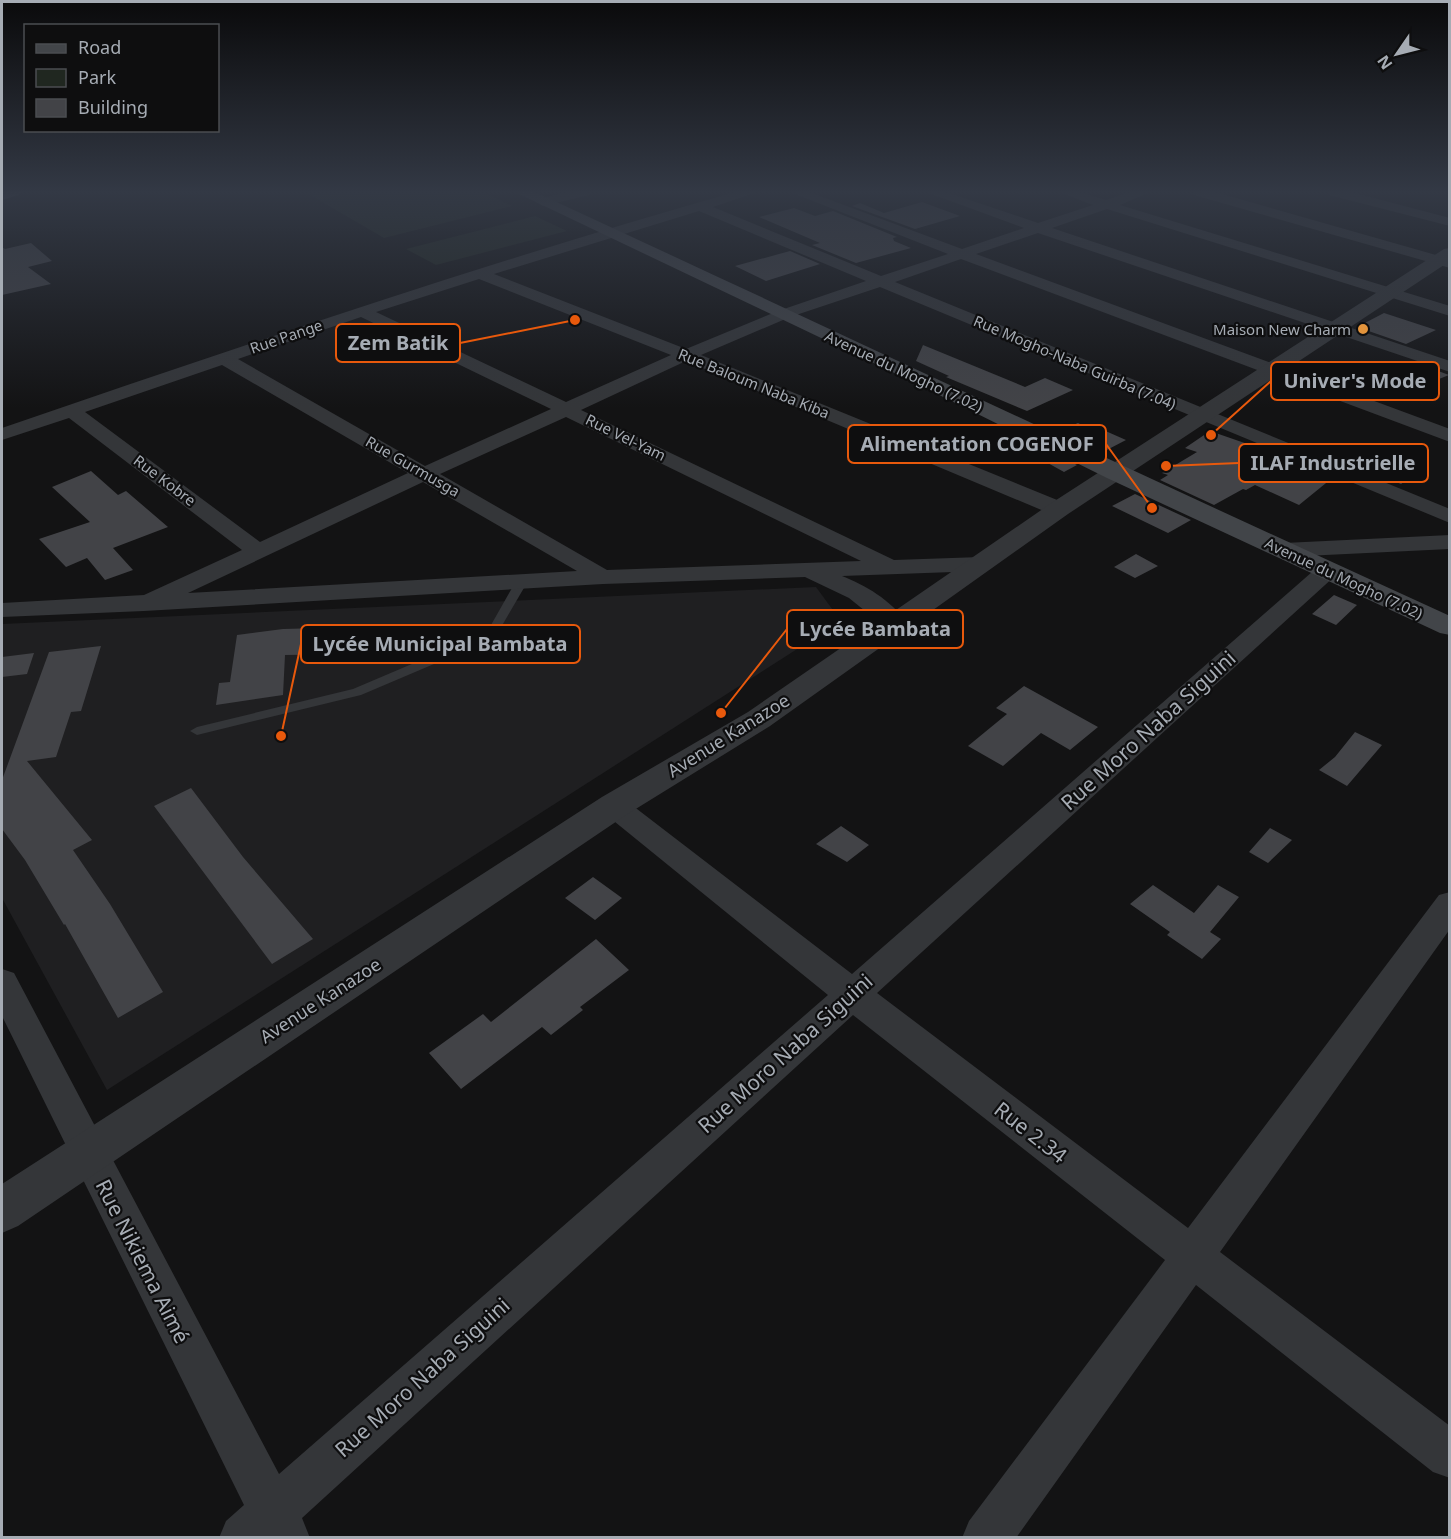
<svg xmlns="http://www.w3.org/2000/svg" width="1451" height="1539" font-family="'Noto Sans',sans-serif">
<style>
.built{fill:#1f1f21}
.green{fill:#202720}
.building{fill:#424347}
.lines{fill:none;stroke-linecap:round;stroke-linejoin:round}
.service{fill:#343639;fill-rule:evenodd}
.minor{fill:#343639;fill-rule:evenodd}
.tertiary{fill:#343639;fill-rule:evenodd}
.secondary{fill:#424549;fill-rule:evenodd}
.trunk{fill:#595c61;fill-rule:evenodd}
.poi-dot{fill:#e3943c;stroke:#0e0e0f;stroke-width:2}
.labels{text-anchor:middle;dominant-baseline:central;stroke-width:4.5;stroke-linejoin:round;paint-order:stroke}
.far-poi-label{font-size:15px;fill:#a6acb4;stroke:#0e0e0f;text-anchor:end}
.far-street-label{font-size:15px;fill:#a6acb4;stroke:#0e0e0f}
.street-label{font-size:18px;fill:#a6acb4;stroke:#0e0e0f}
.near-street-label{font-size:21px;fill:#a6acb4;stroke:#0e0e0f}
.leader{fill:none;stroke:#e8590c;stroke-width:2}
.callout-dot{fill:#e8590c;stroke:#0e0e0f;stroke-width:2}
.callout{fill:#0e0e0f;stroke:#e8590c;stroke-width:2}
.callout-label{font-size:20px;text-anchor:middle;font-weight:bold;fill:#a6acb4}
</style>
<rect width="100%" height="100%" fill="#131314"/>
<!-- built -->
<path class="built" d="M816,587l25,34 -734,469 -105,-192v-274z"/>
<!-- green -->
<path class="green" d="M305,192h178l29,14 -128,32z
M535,216l32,15 -131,34 -30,-16z"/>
<!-- building -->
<path class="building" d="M922,202l38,14 -45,13 -63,-23 8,-3 24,10z
M794,208l21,8 18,-5 64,26 -4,1 1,3 17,7 -55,15 -44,-18 8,-2 -61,-26z
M31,243l21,18 -24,6 23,17 -49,11v-48l3,2z
M790,251l30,13 -54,17 -31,-15z
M1384,313l52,17 -30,14 -49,-17z
M923,345l102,42 20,-9 28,12 -46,21 -81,-34 3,-1 -33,-15z
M1422,365l27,10 -15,6 -20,17 -23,-9 15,-11 -5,-2z
M1078,423l18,9 5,-3 25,11 -25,13 -45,-21z
M1210,431l49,17 72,31 -32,26 -44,-20 -9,5 -3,-1 -29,16 -54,-25 8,-5 -6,-2 35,-21 -12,-4z
M1029,442l48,23 -13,7 -47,-26z
M1391,454l34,13 -24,17 -34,-14z
M91,471l27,24 8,-4 42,36 -55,21 20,22 -28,10 -18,-22 -21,9 -27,-28 51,-17 -38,-35z
M1135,494l56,26 -23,13 -56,-27z
M1136,554l22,12 -23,12 -21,-11z
M1334,595l23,10 -21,20 -24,-11z
M358,627l-8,27 -65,1 -2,40 -67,10 3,-22 11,-1 7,-47 46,-6z
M101,646l-20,65 -10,1 -15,45 -29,4 65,79 -19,10 37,54 53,88 -45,26 -53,-94 -1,1 -39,-65 -23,-31v-49l47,-128z
M34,653l-7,21 -25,3v-20z
M1024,686l74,41 -28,23 -29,-17 -38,33 -35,-20 39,-32 -11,-6z
M1355,732l27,13 -35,41 -28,-16 16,-13z
M191,788l52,69 70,82 -41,25 -118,-158z
M841,826l28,19 -22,17 -31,-18z
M1270,828l22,12 -24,23 -19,-11z
M593,877l29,21 -27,22 -30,-22z
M1153,885l41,28 24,-28 21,12 -29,35 11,7 -19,20 -35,-24 3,-3 -40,-28z
M596,939l33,31 -49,37 3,3 -32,25 -9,-8 -81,62 -32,-36 54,-39 8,8z"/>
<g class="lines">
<!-- service -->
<path class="service" d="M522,578l6,3 -28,48 -26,18 -113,48 -164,40 -7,-4 7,-4 156,-38 113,-48 25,-16 25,-44z"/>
<!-- minor -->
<path class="minor" d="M566,192h24l-1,3 -46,11 -7,-4 2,-3z
M735,192h22l-44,15 168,69 67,-22 -158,-62h19l153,57 62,-21 -98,-36h20l92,31 55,-18 -34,-13h21l26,8 24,-8h20l-30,13 330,101v10l-343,-107 -55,19 398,133v11l-412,-139 -62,21 474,175v13l-489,-183 -66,23 555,227v14l-570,-236 -90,30 -89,38 366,149 3,5 -3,5 -8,1 -8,-1 -365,-153 -105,49 313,150 87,-3 8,2 4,5 -4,5 -8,2 -139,5c23,9 49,24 64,46l-3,5 -9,2 -9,-2 -36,-29 -44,-21 -202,7 -459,27 -142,6v-14l142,-8 98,-45 -173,-132 -67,22v-12c243,-83 486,-166 733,-236zM699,211l167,70 -88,30 -92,38 -192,-75zM479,279l192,76 -105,47 -190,-90zM361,317l190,92 -126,57 -187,-107zM222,365l186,108 -148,69 -175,-130zM566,417l295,144 -254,9 -167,-96zM423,482l154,89 -389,22z
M1193,192h22l235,67v9l-256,-73z
M1328,192h23l99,26v8l-121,-31z
M1450,535v14l-166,8 -8,-2 -3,-5 3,-5 8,-2z
M1328,563l8,2 4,5 -4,5 -459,418 311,235 251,-333 11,-3v37l-230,323 230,174v52l-17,-6 -237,-187 -180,253h-54l7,-17 196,-261 -312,-245 -551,503 8,20h-91l7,-17 18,-16 -242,-489v-47l12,4 265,501 549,-479 -224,-182 -5,-7 5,-7 10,-4 10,4 228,175 468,-409z"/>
<!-- tertiary -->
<path class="tertiary" d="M1450,248v13l-382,253 -298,212 -144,89 -608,411 -16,7v-49l600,-387 146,-85 302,-208 394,-255z"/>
<!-- secondary -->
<path class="secondary" d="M515,192h20c305,141 609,285 915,424v19l-10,-2 -333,-155 -198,-98z"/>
<!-- trunk -->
<path class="trunk" d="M2,192h19l-2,3 -17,5z"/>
</g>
<!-- sky -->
<linearGradient id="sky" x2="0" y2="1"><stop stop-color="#0a0a0b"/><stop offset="0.47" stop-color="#333945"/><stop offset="1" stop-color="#333945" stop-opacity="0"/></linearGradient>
<rect width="1451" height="408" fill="url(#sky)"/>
<!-- markers -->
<circle class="poi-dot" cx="1363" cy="329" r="6"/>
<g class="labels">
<!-- far-poi labels -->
<g class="far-poi-label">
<text x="1351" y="329">Maison New Charm</text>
</g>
<!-- far-street labels -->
<g class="far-street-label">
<text transform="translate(286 336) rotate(-19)">Rue Pange</text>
<text transform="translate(1075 362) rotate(23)">Rue Mogho-Naba Guirba (7.04)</text>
<text transform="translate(904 371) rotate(25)">Avenue du Mogho (7.02)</text>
<text transform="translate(754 383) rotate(22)">Rue Baloum Naba Kiba</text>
<text transform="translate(626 437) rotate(26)">Rue Vel-Yam</text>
<text transform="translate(413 466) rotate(30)">Rue Gurmusga</text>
<text transform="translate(165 480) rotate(37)">Rue Kobre</text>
<text transform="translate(1344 578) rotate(25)">Avenue du Mogho (7.02)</text>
</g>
<!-- street labels -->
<g class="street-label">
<text transform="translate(728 735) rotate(-32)">Avenue Kanazoe</text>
<text transform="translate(320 1000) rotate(-33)">Avenue Kanazoe</text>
</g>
<!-- near-street labels -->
<g class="near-street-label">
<text transform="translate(1148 730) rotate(-42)">Rue Moro Naba Siguini</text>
<text transform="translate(785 1053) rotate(-42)">Rue Moro Naba Siguini</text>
<text transform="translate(1031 1132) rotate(38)">Rue 2.34</text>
<text transform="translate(143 1261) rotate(63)">Rue Nikiema Aimé</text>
<text transform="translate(422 1377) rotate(-42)">Rue Moro Naba Siguini</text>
</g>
</g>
<!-- callouts -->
<path class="leader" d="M575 320L460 343M1211 435L1271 381M1152 508L1106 444M1166 466L1239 463M721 713L787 629M281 736L301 644"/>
<g class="callout-dot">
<circle cx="575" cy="320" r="6"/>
<circle cx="1211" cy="435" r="6"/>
<circle cx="1152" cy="508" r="6"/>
<circle cx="1166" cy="466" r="6"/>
<circle cx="721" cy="713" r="6"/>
<circle cx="281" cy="736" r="6"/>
</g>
<g class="callout">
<rect x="336" y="324" width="124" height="38" rx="6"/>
<rect x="1271" y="362" width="168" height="38" rx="6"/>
<rect x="848" y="425" width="258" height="38" rx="6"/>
<rect x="1239" y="444" width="189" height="38" rx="6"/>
<rect x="787" y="610" width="176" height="38" rx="6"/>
<rect x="301" y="625" width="279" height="38" rx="6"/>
</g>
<g class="callout-label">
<text x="398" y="350">Zem Batik</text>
<text x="1355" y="388">Univer's Mode</text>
<text x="977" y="451">Alimentation COGENOF</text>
<text x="1333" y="470">ILAF Industrielle</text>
<text x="875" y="636">Lycée Bambata</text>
<text x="440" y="651">Lycée Municipal Bambata</text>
</g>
<!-- border -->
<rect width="1451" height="1539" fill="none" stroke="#a6acb4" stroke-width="6"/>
<!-- legend -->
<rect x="24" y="24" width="195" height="108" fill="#0e0e0f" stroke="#4b4d51" stroke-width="1.5"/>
<rect x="36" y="44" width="30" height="9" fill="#424549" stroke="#4b4d51" stroke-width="1.5"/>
<text x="78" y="54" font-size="18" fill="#a6acb4">Road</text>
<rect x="36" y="69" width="30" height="18" fill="#202720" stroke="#4b4d51" stroke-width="1.5"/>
<text x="78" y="84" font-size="18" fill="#a6acb4">Park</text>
<rect x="36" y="99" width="30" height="18" fill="#424347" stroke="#4b4d51" stroke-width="1.5"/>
<text x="78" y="114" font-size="18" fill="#a6acb4">Building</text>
<!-- north arrow -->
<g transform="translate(1397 54) rotate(235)" stroke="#0e0e0f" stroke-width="4.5" paint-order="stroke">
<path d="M0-4.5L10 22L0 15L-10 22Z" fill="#a6acb4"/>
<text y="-9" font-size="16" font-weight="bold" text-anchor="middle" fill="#a6acb4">N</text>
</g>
</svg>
